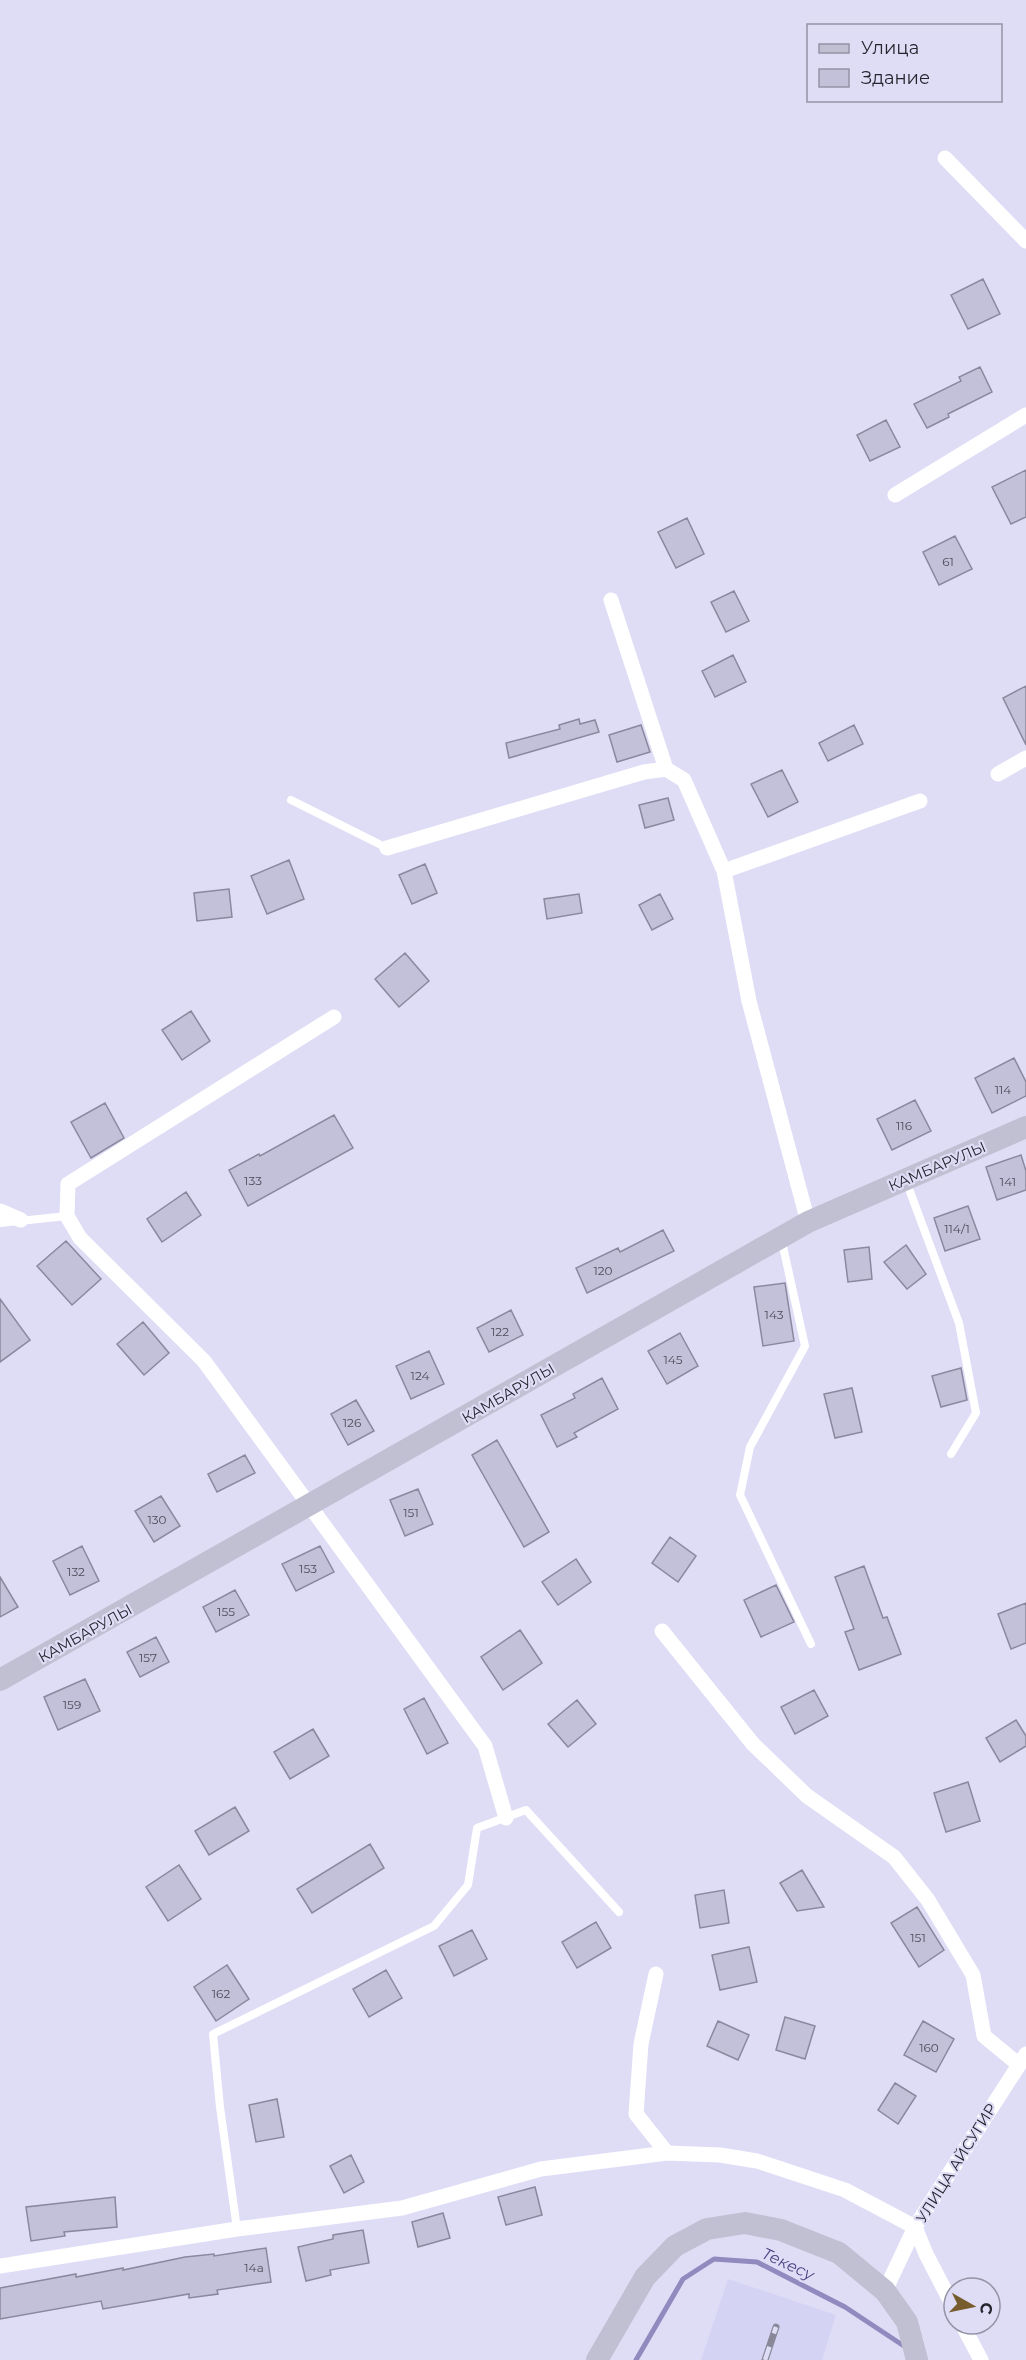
<svg xmlns="http://www.w3.org/2000/svg" width="1026" height="2360" font-family="Montserrat,sans-serif">
<style>
.built{fill:#d5d3f3}
.lines{fill:none;stroke-linecap:round;stroke-linejoin:round}
.stream{stroke:#908abe;stroke-width:5}
.building{fill:#c3c1da;stroke:#8a889f;stroke-width:1.5}
.lane{stroke:#fff;stroke-width:8}
.street{stroke:#fff;stroke-width:15}
.secondary{stroke:#c1bfd2;stroke-width:22}
.rail-casing{stroke:#898899;stroke-width:7}
.rail{stroke:#dfddf6;stroke-width:4.5;stroke-dasharray:14;stroke-linecap:butt}
.labels{text-anchor:middle;dominant-baseline:central;stroke-width:4.5;stroke-linejoin:round;paint-order:stroke}
.number-label{font-size:12px;fill:#4d4c59}
.street-label{font-size:15px;fill:#26252e;stroke:#dfddf6}
.water-label{font-size:16px;font-style:italic;fill:#4e4285;stroke:#dfddf6}
</style>
<rect width="100%" height="100%" fill="#dfddf6"/>
<!-- built -->
<path class="built" d="M728,2279l108,36 -14,45h-121z"/>
<g class="lines">
<!-- stream -->
<path class="stream" d="M636,2360l47,-81 31,-20 43,3 88,45 62,41"/>
</g>
<!-- building -->
<path class="building" d="M983,279l17,35 -32,15 -17,-34z
M980,367l12,25 -44,22 1,3 -22,11 -13,-24 47,-23 -2,-4z
M886,420l14,27 -30,14 -13,-26z
M1026,470v47l-15,7 -19,-37z
M687,518l17,36 -28,14 -18,-36z
M955,536l17,33 -33,16 -16,-33z
M734,591l15,30 -23,11 -15,-30z
M733,655l13,27 -31,15 -13,-26z
M1026,686v59l-23,-47z
M579,719l1,5 15,-4 4,12 -90,26 -3,-15 54,-14 -1,-4z
M641,725l9,27 -33,10 -8,-27z
M854,725l9,19 -35,17 -9,-18z
M782,770l16,32 -30,15 -17,-33z
M668,798l6,22 -29,8 -6,-23z
M289,860l15,39 -37,15 -16,-38z
M425,864l12,29 -25,11 -13,-29z
M229,889l3,28 -35,4 -3,-28z
M579,894l3,19 -35,6 -3,-20z
M660,894l13,25 -21,11 -13,-25z
M405,953l24,28 -30,26 -24,-28z
M191,1011l19,30 -28,19 -20,-30z
M1014,1058l12,24v14l-34,17 -17,-35z
M915,1100l16,31 -39,19 -15,-31z
M105,1103l19,35 -33,20 -20,-36z
M334,1115l19,33 -105,58 -19,-36 30,-16 1,2z
M1021,1155l5,16v19l-29,10 -11,-33z
M186,1192l15,23 -39,27 -15,-23z
M968,1206l12,33 -35,12 -11,-33z
M663,1230l11,21 -87,42 -11,-25 42,-20 2,4z
M66,1241l35,38 -29,26 -35,-39z
M906,1245l20,29 -19,15 -23,-27z
M869,1247l3,32 -24,3 -4,-32z
M785,1283l9,58 -31,5 -9,-59z
M0,1299l30,41 -30,22z
M511,1310l12,25 -34,17 -12,-24z
M143,1322l26,31 -25,22 -27,-31z
M680,1333l18,33 -31,18 -19,-33z
M429,1351l15,33 -33,15 -15,-33z
M961,1368l6,32 -26,7 -9,-31z
M602,1378l16,31 -44,24 3,4 -20,10 -16,-32 34,-17 -2,-4z
M852,1388l10,44 -27,6 -11,-44z
M356,1400l18,31 -26,14 -17,-31z
M497,1440l52,92 -25,15 -52,-92z
M245,1455l10,18 -38,19 -9,-18z
M418,1489l15,35 -28,12 -15,-36z
M161,1496l19,30 -26,16 -19,-31z
M670,1537l26,19 -18,26 -26,-19z
M82,1546l17,35 -29,14 -17,-34z
M320,1546l14,26 -38,19 -14,-27z
M576,1559l15,23 -33,23 -16,-23z
M864,1566l19,52 4,-1 14,37 -42,16 -14,-38 9,-3 -19,-52z
M0,1577l18,30 -18,10z
M776,1585l18,37 -33,15 -17,-37z
M235,1590l14,25 -33,17 -13,-25z
M1026,1603v40l-15,6 -13,-35z
M520,1630l22,33 -39,27 -22,-33z
M156,1637l13,25 -29,15 -13,-25z
M85,1679l15,32 -42,19 -14,-33z
M814,1690l14,26 -33,18 -14,-27z
M424,1698l24,45 -21,11 -23,-45z
M577,1700l19,24 -28,23 -20,-23z
M1016,1720l10,16v10l-26,16 -14,-24z
M313,1729l16,27 -39,23 -16,-27z
M968,1782l12,39 -34,11 -12,-39z
M235,1807l14,24 -40,24 -14,-24z
M370,1844l14,24 -72,45 -15,-24z
M179,1865l22,34 -33,22 -22,-34z
M802,1870l22,37 -27,4 -17,-28z
M724,1890l5,33 -29,5 -5,-33z
M917,1907l27,43 -25,17 -28,-44z
M596,1922l15,26 -34,20 -15,-26z
M472,1930l15,29 -33,17 -15,-30z
M749,1947l8,35 -37,8 -8,-35z
M227,1965l22,34 -33,22 -22,-34z
M386,1970l16,28 -33,19 -16,-28z
M785,2017l30,9 -10,33 -29,-9z
M718,2021l31,14 -11,25 -31,-14z
M923,2021l31,18 -18,33 -32,-17z
M895,2083l21,13 -18,28 -20,-14z
M277,2099l7,38 -28,5 -7,-37z
M351,2155l13,27 -20,11 -14,-27z
M535,2187l7,28 -36,10 -8,-28z
M115,2197l2,30 -53,5 1,4 -34,5 -5,-34z
M443,2213l7,25 -32,9 -6,-25z
M363,2230l6,33 -39,7 1,5 -25,6 -8,-34 35,-8v-4z
M266,2248l5,34 -54,8 1,4 -29,4v-4l-86,15 -2,-8 -101,18v-31l76,-14v3l47,-9v2l62,-13 29,-3v2z"/>
<g class="lines">
<!-- lane -->
<path class="lane" d="M291,800l96,48
M906,1181l53,142 17,90 -25,41
M0,1223l67,-7
M782,1242l23,104 -55,101 -10,48 71,149
M237,2229l-17,-122 -7,-73 221,-108 34,-41 9,-57 49,-18 93,102"/>
<!-- street -->
<path class="street" d="M945,158l81,83
M895,495l131,-80
M611,600l55,169
M998,774l28,-16
M387,848l257,-76 22,-3 18,11 40,91 25,130 59,221
M724,871l196,-70
M334,1017l-266,167 -1,32 13,22 124,123 281,385 21,72
M0,1211l21,9
M662,1631l91,113 54,52 87,61 34,43 45,75 11,61 34,28
M656,1974l-15,70 -5,70 31,39 53,2 37,6 88,29 70,37 -30,64
M0,2266l237,-37 165,-21 139,-39 126,-16
M954,2308l-28,-54 -11,-27 111,-173
M962,2324l19,36"/>
<!-- secondary -->
<path class="secondary" d="M0,1680l808,-458 218,-95
M597,2360l48,-83 30,-31 32,-17 38,-6 36,7 58,23 46,38 22,31 10,38"/>
<defs>
<path id="rail" d="M765,2360l11,-33"/>
</defs>
<!-- rail casing -->
<use href="#rail" class="rail-casing"/>
<!-- rail -->
<use href="#rail" class="rail"/>
</g>
<g class="labels">
<!-- number labels -->
<g class="number-label">
<text x="948" y="561">61</text>
<text x="1003" y="1089">114</text>
<text x="904" y="1125">116</text>
<text x="253" y="1180">133</text>
<text x="1008" y="1181">141</text>
<text x="957" y="1228">114/1</text>
<text x="603" y="1270">120</text>
<text x="774" y="1314">143</text>
<text x="500" y="1331">122</text>
<text x="673" y="1359">145</text>
<text x="420" y="1375">124</text>
<text x="352" y="1422">126</text>
<text x="411" y="1512">151</text>
<text x="157" y="1519">130</text>
<text x="308" y="1568">153</text>
<text x="76" y="1571">132</text>
<text x="226" y="1611">155</text>
<text x="148" y="1657">157</text>
<text x="72" y="1704">159</text>
<text x="918" y="1937">151</text>
<text x="221" y="1993">162</text>
<text x="929" y="2047">160</text>
<text x="254" y="2267">14а</text>
</g>
<!-- street labels -->
<g class="street-label">
<text transform="translate(937 1166) rotate(-23)">КАМБАРУЛЫ</text>
<text transform="translate(508 1393) rotate(-30)">КАМБАРУЛЫ</text>
<text transform="translate(85 1633) rotate(-29)">КАМБАРУЛЫ</text>
<text transform="translate(956 2163) rotate(-58)">УЛИЦА АЙСУГИР</text>
</g>
<!-- water labels -->
<g class="water-label">
<text transform="translate(788 2264) rotate(25)">Текесу</text>
</g>
</g>
<!-- legend -->
<rect x="807" y="24" width="195" height="78" fill="#dfddf6" stroke="#9593a6" stroke-width="1.5"/>
<rect x="819" y="44" width="30" height="9" fill="#c1bfd2" stroke="#9593a6" stroke-width="1.5"/>
<text x="861" y="54" font-size="18" fill="#26252e">Улица</text>
<rect x="819" y="69" width="30" height="18" fill="#c3c1da" stroke="#9593a6" stroke-width="1.5"/>
<text x="861" y="84" font-size="18" fill="#26252e">Здание</text>
<!-- north arrow -->
<g transform="translate(972 2306) rotate(99)"><circle r="28" fill="#dfddf6" stroke="#9593a6" stroke-width="1.5"/>
<path d="M0-4.5L10 22L0 15L-10 22Z" fill="#775c2e"/>
<text y="-9" font-size="16" font-weight="bold" text-anchor="middle" fill="#26252e">С</text>
</g>
</svg>
